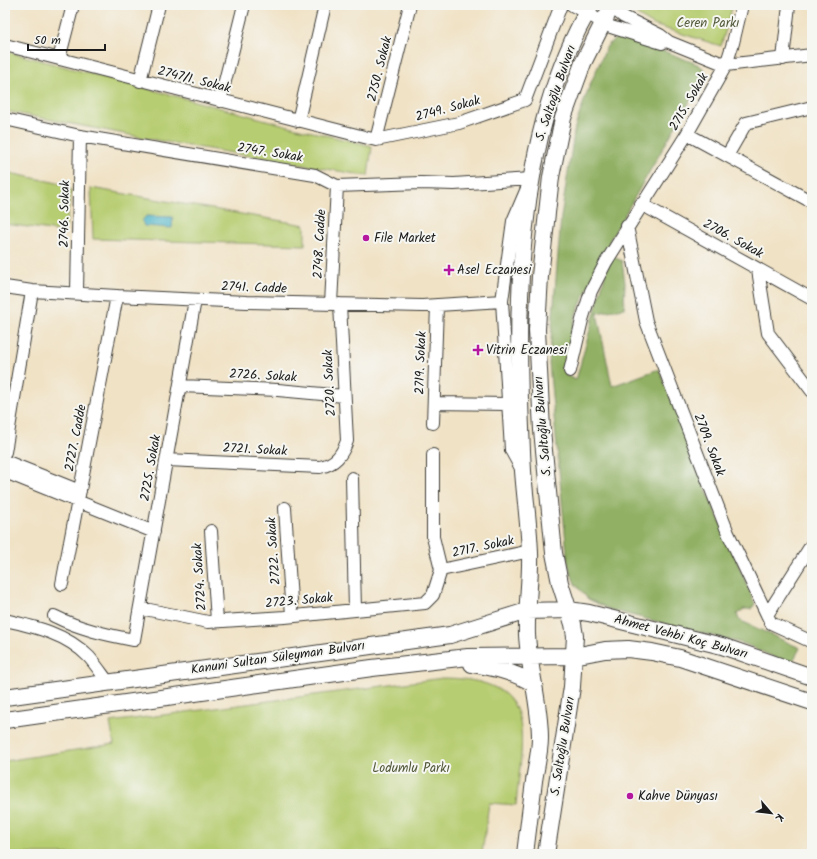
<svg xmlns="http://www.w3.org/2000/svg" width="817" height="859" font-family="Kalam,sans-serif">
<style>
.green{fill:#b7cd72;stroke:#6a7447}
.forest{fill:#91b064;stroke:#566640}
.water{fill:#47b1c5;stroke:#326670}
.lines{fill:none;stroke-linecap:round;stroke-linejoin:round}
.minor-casing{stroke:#3c3a35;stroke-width:14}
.major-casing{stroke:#3c3a35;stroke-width:18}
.minor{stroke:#fff;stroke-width:12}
.major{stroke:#fff;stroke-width:16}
.poi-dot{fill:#b5179e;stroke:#f6f6f2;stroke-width:1.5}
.labels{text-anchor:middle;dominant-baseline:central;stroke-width:4;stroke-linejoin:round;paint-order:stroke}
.park-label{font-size:13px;fill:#525a3a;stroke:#f6f6f2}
.street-label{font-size:13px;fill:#1c1c1c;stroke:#f6f6f2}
.poi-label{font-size:13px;fill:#1c1c1c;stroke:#f6f6f2;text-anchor:start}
</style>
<rect width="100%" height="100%" fill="#f6f6f2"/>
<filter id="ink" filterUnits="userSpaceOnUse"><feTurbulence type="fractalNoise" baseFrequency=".025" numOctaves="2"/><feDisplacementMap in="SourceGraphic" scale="8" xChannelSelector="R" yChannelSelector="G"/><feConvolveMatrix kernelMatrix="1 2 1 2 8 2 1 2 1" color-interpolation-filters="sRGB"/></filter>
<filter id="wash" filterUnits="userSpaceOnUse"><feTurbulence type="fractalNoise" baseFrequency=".012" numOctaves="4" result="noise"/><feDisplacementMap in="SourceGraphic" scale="16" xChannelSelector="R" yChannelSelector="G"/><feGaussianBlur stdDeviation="0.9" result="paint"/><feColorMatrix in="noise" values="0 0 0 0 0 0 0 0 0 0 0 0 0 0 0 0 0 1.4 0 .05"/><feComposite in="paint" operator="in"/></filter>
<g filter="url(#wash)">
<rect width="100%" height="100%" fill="#f0e2c5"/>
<!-- green -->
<path class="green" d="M633,5h100l-12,41 -67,-21 -17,-10z
M5,51l299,79 68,16 -4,30 -207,-35 -156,-30z
M5,172l62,13 4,7 -5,34 -7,5 -54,-7z
M91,188l214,37v20l-212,-6z
M443,678c96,1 80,54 73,127l-27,-2 -7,51h-477v-93l109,-17 -4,-22z"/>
<!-- forest -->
<path class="forest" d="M627,37l70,27 6,4v11l-93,161 -34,74 -8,35 -3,26 11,5 31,-112 7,-11 8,4 3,22 -1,25 -27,5 15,73 47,-17 47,120 49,115 -4,5h-7l-7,5 2,6 61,28 -9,17 -46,-21 -134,-34 -23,-11 -13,-15 -7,-20 -19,-200 12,-147 14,-90 14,-40 18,-41 9,-8z"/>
<!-- water -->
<path class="water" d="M146,216l27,1 -1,11 -28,-2 -2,-5z"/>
</g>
<g filter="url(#ink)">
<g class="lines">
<defs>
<path id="minor" d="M572,5l39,22 51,16
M609,5l15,12 36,18 9,7 57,23 86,-10
M5,45l371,95 83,-17 66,-23 36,-95
M59,59l14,-54
M783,59l6,-54
M140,81l19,-76
M220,101l24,-96
M5,119l75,17 235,39 22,11 84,-3 33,1 77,-5 -18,42 -11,80 9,149 11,20
M298,121l27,-116
M687,134l125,68
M376,140l34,-135
M727,156l19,-33 66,-16
M641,204l171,95
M627,226l19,95 82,212 43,90 41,19
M758,270l10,63 44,58
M5,287l27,4 85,5 130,6 175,4 80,-5
M77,292l3,-156
M331,304l6,-118
M570,371l12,-51 9,-29 15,-29 81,-128 39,-69 7,-22 9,-38
M180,386l98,4 66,6
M434,403l73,1
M433,423l4,-118
M5,452l27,-161
M433,455v82l8,33
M167,460l153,7c15,-3 22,-12 27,-26l-7,-137
M5,461l75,30
M5,472l149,60
M352,478l3,132
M285,508l7,108
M211,531l6,90
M441,570l89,-19
M62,584l55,-288
M140,608l68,14 77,-5 140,-14 8,-8 8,-25
M767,615l45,-71
M54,616c26,13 53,19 80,24l61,-340
M5,620c31,7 62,14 84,37 7,8 13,17 19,25"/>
<path id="major" d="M472,664c22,3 43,8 62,20
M5,697l445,-62 77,-24 42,-1 20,3 133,33 90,31
M5,720l367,-52 96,-11 106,-1 31,-6 23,-1 24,3 28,6 132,44
M525,854c3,-24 6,-49 9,-73 2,-14 6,-29 6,-43 0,-35 -11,-69 -13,-103 -1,-28 4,-55 3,-82 -1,-28 -5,-55 -7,-82 -8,-153 -11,-330 68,-466
M546,854l26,-167 3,-51 -2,-12 -13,-41 -6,-30 -12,-123 -5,-100 3,-54 11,-99 12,-59 20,-55 29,-58"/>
</defs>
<!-- minor casing -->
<use href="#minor" class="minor-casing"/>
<!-- major casing -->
<use href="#major" class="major-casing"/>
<!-- minor -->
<use href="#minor" class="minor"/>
<!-- major -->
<use href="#major" class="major"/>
</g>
</g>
<!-- markers -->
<g class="poi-dot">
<circle cx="366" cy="238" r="4"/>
<path d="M447 264h4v4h4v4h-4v4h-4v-4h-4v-4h4z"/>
<path d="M476 344h4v4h4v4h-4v4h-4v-4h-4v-4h4z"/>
<circle cx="630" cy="796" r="4"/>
</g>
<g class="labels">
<!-- park labels -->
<g class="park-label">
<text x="708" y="23">Ceren Parkı</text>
<text x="411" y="768">Lodumlu Parkı</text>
</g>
<!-- street labels -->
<g class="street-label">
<text transform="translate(380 69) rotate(-76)">2750. Sokak</text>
<text transform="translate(194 80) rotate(14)">2747/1. Sokak</text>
<text transform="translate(556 93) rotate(-71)">S. Saltoğlu Bulvarı</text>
<text transform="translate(689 102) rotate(-60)">2715. Sokak</text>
<text transform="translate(448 109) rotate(-15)">2749. Sokak</text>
<text transform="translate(270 153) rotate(9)">2747. Sokak</text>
<text transform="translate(65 214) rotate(-89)">2746. Sokak</text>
<text transform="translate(733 239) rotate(29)">2706. Sokak</text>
<text transform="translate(320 244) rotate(-87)">2748. Cadde</text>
<text transform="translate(254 288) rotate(2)">2741. Cadde</text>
<text transform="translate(421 363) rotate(-88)">2719. Sokak</text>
<text transform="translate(263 376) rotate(3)">2726. Sokak</text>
<text transform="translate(330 383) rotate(-93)">2720. Sokak</text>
<text transform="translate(543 426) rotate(-95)">S. Saltoğlu Bulvarı</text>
<text transform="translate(76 438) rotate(-79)">2727. Cadde</text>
<text transform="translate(709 445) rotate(69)">2709. Sokak</text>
<text transform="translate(255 450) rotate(3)">2721. Sokak</text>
<text transform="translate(151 468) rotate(-80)">2725. Sokak</text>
<text transform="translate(483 547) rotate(-12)">2717. Sokak</text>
<text transform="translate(274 551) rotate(-94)">2722. Sokak</text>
<text transform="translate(200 577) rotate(-94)">2724. Sokak</text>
<text transform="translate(299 601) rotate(-5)">2723. Sokak</text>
<text transform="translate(681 637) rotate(15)">Ahmet Vehbi Koç Bulvarı</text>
<text transform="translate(278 658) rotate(-8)">Kanuni Sultan Süleyman Bulvarı</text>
<text transform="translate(563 746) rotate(-81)">S. Saltoğlu Bulvarı</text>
</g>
<!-- poi labels -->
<g class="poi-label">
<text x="374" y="238">File Market</text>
<text x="457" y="270">Asel Eczanesi</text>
<text x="486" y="350">Vitrin Eczanesi</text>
<text x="638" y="796">Kahve Dünyası</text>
</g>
</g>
<!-- margin -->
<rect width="817" height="859" fill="none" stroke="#f6f6f2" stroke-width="20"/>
<!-- north arrow -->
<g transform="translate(771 813) rotate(118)" stroke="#f6f6f2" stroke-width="3" paint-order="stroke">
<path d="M0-3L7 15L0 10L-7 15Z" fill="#1c1c1c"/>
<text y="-6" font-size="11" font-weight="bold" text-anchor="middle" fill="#1c1c1c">K</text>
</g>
<!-- scale -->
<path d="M28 44v6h77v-6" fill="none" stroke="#1c1c1c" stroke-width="2"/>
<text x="34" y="44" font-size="12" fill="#1c1c1c" stroke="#f6f6f2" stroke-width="3" paint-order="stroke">50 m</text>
</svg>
